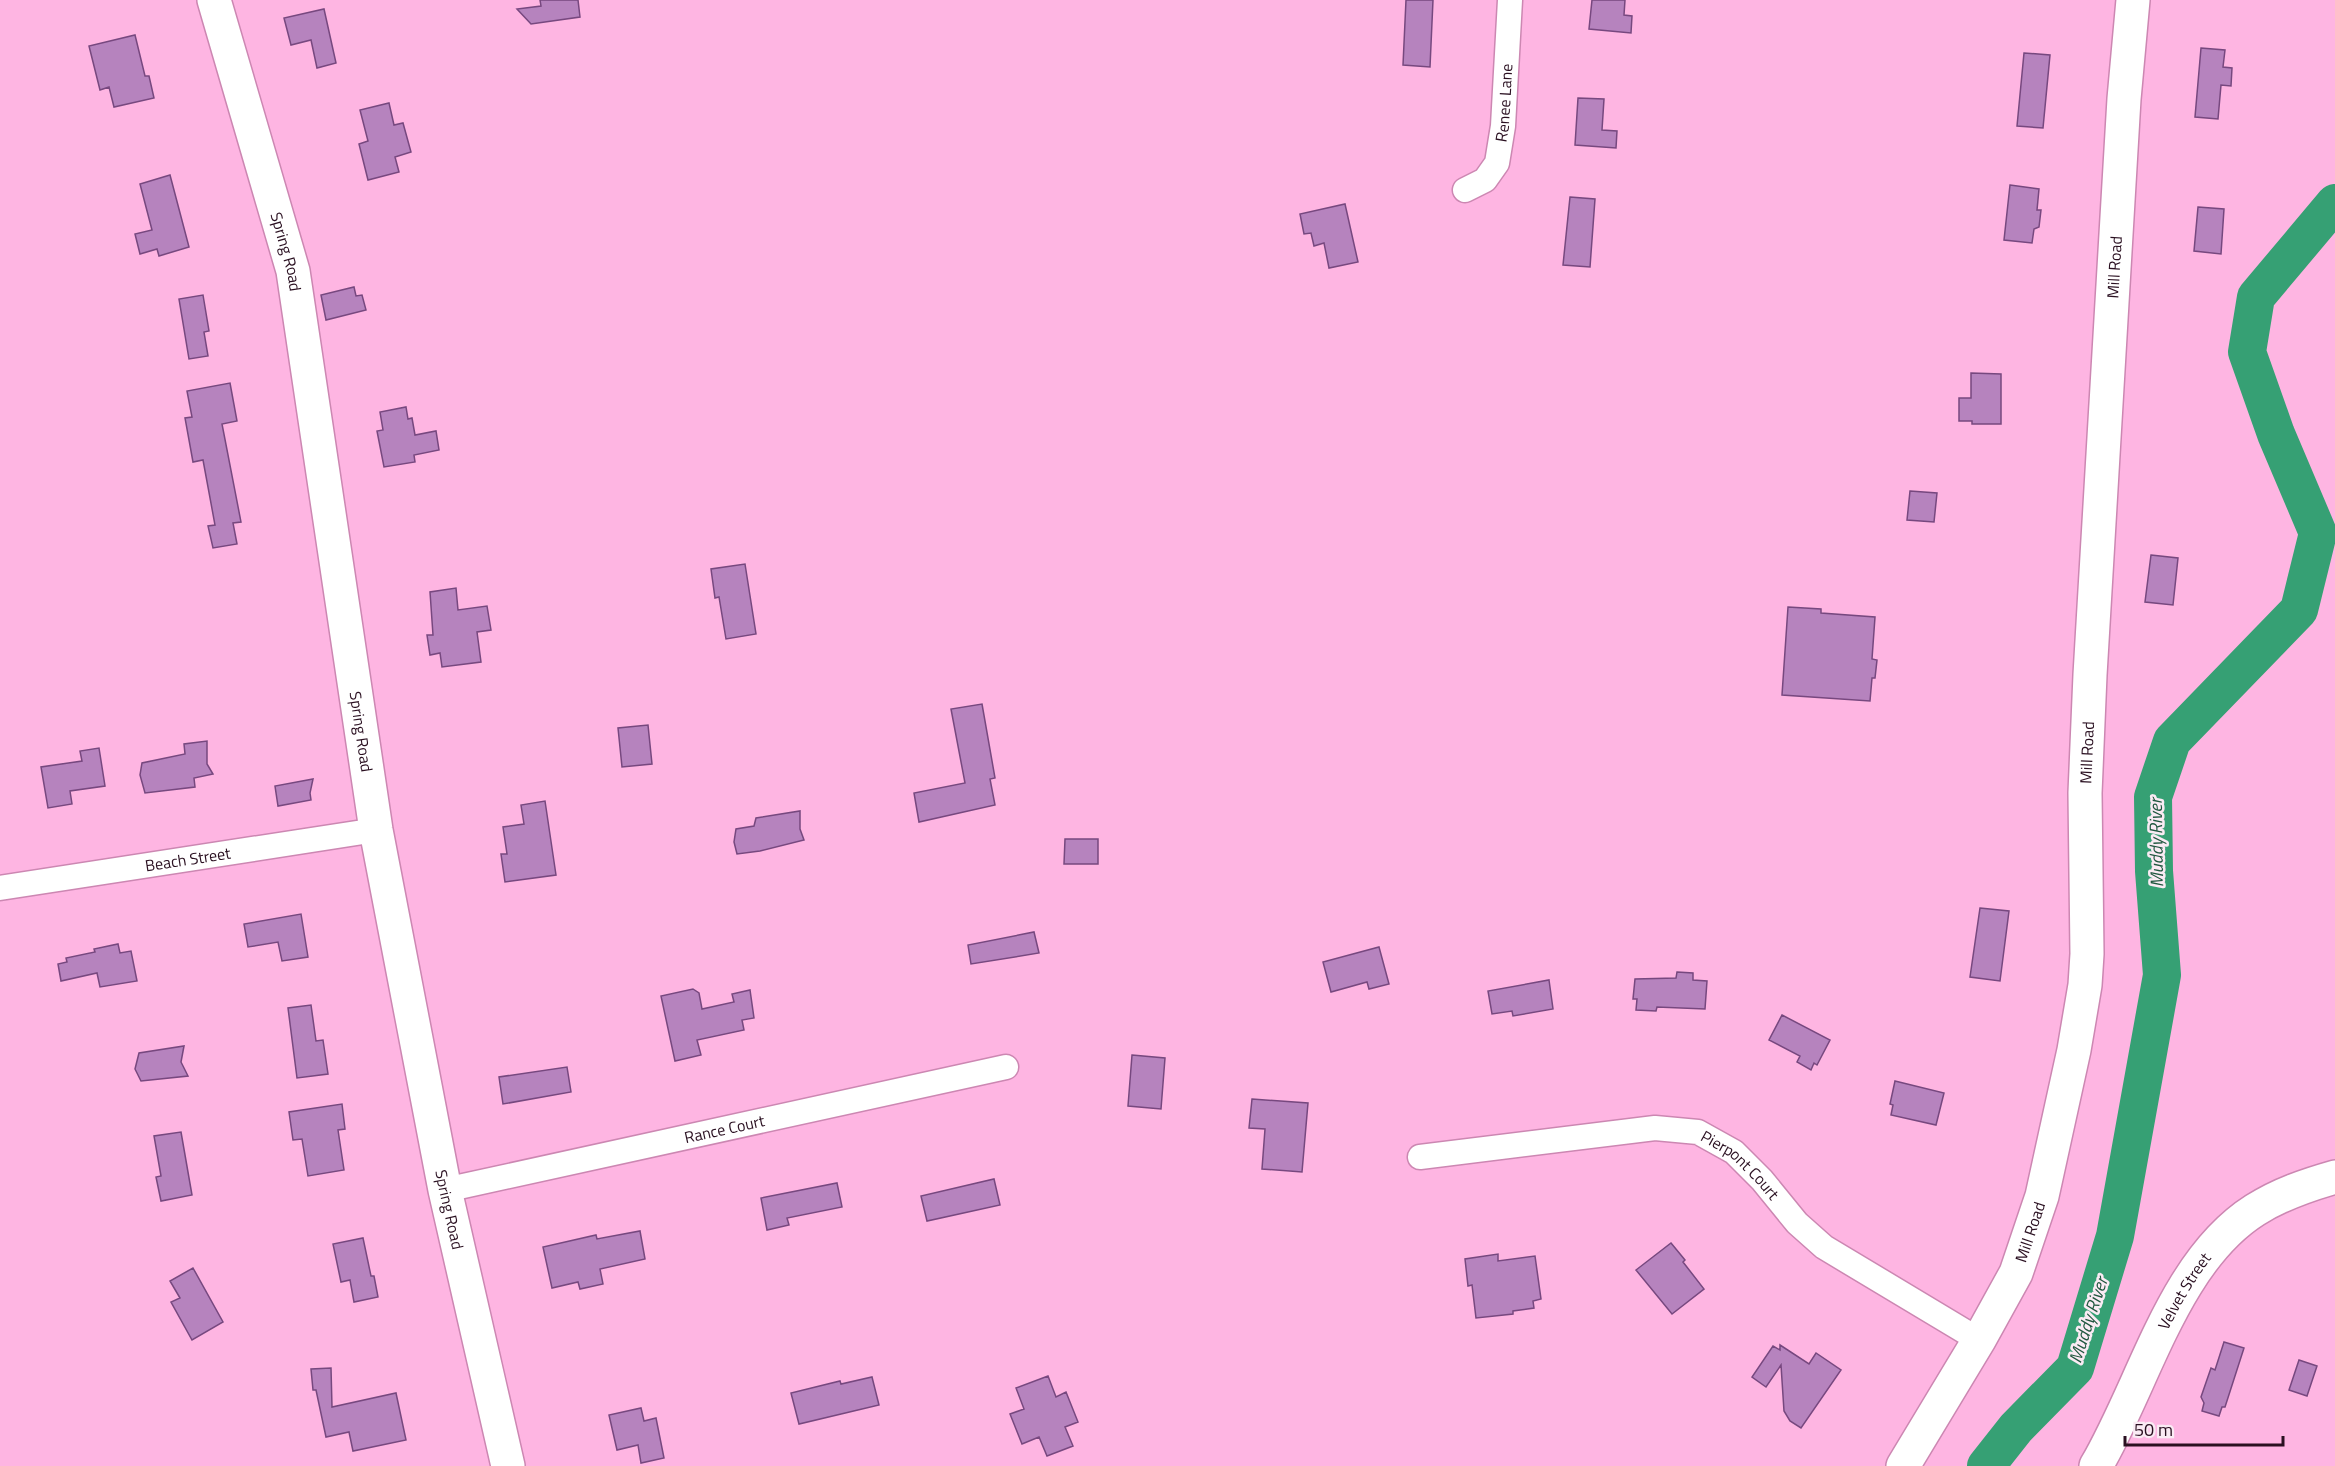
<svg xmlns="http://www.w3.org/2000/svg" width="2335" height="1466" font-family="'Titillium Web',sans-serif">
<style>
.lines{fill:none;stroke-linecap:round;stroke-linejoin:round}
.river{stroke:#36a074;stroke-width:38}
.building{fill:#b683be;stroke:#77487f;stroke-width:1.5}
.street-casing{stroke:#cc87b2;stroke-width:27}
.secondary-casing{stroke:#cc87b2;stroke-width:36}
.street{stroke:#fff;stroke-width:24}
.secondary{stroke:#fff;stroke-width:33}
.labels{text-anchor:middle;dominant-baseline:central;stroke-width:5;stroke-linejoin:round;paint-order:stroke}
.street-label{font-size:16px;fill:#2a1021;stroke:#faebf4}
.water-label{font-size:18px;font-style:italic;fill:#20573f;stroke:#faebf4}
</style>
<rect width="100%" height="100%" fill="#feb5e2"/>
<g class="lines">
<!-- river -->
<path class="river" d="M1986,1466l30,-38 59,-60 40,-132 47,-261 -8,-104 -1,-74 19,-56 127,-131 19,-77 -42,-99 -29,-82 9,-55 79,-94"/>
</g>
<!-- building -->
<path class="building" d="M540,0h38l2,17 -49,7 -14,-15 24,-3z
M1406,0h27l-3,67 -27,-2z
M1592,0h33l-1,15 8,1 -1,17 -42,-4z
M324,9l12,54 -19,5 -6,-28 -20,5 -7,-27z
M135,35l10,41h4l5,22 -40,9 -5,-20 -9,3 -11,-44z
M2201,48l24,2 -2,17 9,1 -1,18 -10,-1 -3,34 -23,-2z
M2024,53l26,2 -7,73 -26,-2z
M1578,98l26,1 -2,31 15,1 -1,17 -41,-3z
M389,103l5,22 9,-2 8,29 -16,5 4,15 -31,8 -9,-36 9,-3 -8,-31z
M170,175l19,72 -30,9 -2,-7 -17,5 -5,-20 17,-4 -12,-46z
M2010,185l29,4 -2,21h4l-2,17 -5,2 -2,14 -28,-3z
M1570,197l25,2 -5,68 -27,-2z
M1345,204l13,58 -29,6 -5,-25 -10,3 -3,-13 -7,1 -4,-20z
M2198,207l26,2 -3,45 -27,-3z
M354,287l2,9 6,-1 4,15 -40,10 -5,-25z
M203,295l6,36 -5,1 4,24 -19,3 -10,-60z
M1971,373l30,1v50h-29v-3h-13v-23h12z
M230,383l7,38 -15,3 19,98 -8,1 4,21 -24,4 -5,-22 7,-1 -12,-65 -10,2 -8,-44 7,-1 -5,-26z
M406,407l2,12 4,-1 3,17 21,-4 3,19 -25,5 1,7 -31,5 -7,-36 6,-1 -3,-18z
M1910,491l27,2 -3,29 -27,-2z
M2151,555l27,3 -5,47 -28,-3z
M745,564l11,70 -30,5 -7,-42 -4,1 -4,-29z
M456,588l2,22 29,-4 4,24 -14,2 4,30 -39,5 -2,-14 -10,2 -3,-20h6l-3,-43z
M1788,607l33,2v4l54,4 -3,42 5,1 -2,18h-3l-2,23 -88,-6z
M982,704l13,74 -5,1 5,26 -76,17 -5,-29 51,-10 -14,-74z
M648,725l4,39 -30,3 -4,-39z
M207,741v23l6,10 -19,4 1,9 -50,6 -5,-18 2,-12 43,-9 -1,-10z
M99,748l6,38 -35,5 2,13 -24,4 -7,-41 41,-6 -2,-10z
M313,779l-3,14 1,7 -33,6 -3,-20z
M545,801l11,74 -51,7 -4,-28h6l-4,-27 21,-3 -3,-19z
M800,811v18l4,11 -44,11 -23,3 -3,-12 2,-13 18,-3 2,-8z
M1065,839h33v25h-34z
M1980,908l29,3 -9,70 -30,-4z
M301,914l7,43 -26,4 -4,-19 -30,5 -4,-23z
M1034,932l5,21 -68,11 -3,-19z
M118,944l2,9 11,-2 6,30 -37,6 -3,-14 -36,8 -3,-17 9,-2 -1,-4 29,-6 -1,-3z
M1379,947l10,37 -20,5 -2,-7 -36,10 -8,-30z
M1677,972l16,1v7l14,1 -2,28 -48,-2 -1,4 -20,-1 1,-11h-4l2,-20 41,-1z
M1549,980l4,29 -40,7 -1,-5 -20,3 -4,-23z
M693,989l6,4 3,16 32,-7 -2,-8 18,-4 4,28 -12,2 2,10 -47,10 4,15 -26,6 -14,-65z
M311,1005l5,36 7,-1 5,34 -31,4 -9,-70z
M1782,1015l48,25 -13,25 -3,-2 -3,7 -14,-8 3,-6 -31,-16z
M184,1046l-3,16 7,14 -47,5 -6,-12 4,-16z
M1132,1055l33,3 -4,51 -33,-3z
M567,1067l4,25 -68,12 -4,-27z
M1895,1081l49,12 -8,32 -45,-10 2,-10 -3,-1z
M1252,1099l56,4 -6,69 -40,-3 3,-40 -16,-1z
M342,1104l3,25 -7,1 6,40 -36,6 -6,-37 -9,1 -4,-28z
M181,1132l11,63 -31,6 -5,-24 5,-1 -7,-40z
M994,1179l6,26 -73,16 -6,-25z
M837,1183l5,24 -55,11 2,7 -22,5 -6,-32z
M640,1231l5,28 -45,10 3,15 -23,5 -2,-7 -26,6 -9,-41 53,-12 1,4z
M363,1238l8,38h3l4,21 -24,5 -4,-22 -9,2 -8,-38z
M1671,1243l14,17 -2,2 21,27 -32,25 -36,-44z
M1498,1254v7l37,-5 6,43 -8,2 1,7 -21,3v3l-37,4 -4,-33 -4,1 -3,-27z
M193,1268l30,54 -31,18 -21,-38 9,-4 -10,-17z
M2224,1342l20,6 -19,59h-3l-3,9 -17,-5 2,-8 -3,-6 10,-29 4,2z
M1780,1345l29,19 7,-11 25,17 -40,58 -11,-7 -6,-10 -3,-46 -15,22 -14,-10 21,-31 7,4z
M2299,1360l18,6 -10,30 -18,-6z
M331,1368l1,39 64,-14 10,47 -53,11 -4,-19 -23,5 -10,-47h-3l-2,-21z
M1048,1376l8,21 10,-5 12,30 -13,5 8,19 -26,10 -8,-19 -17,7 -12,-30 14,-5 -8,-21z
M872,1377l7,28 -80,19 -8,-31 49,-12 1,3z
M641,1408l3,13 12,-3 8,40 -23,5 -3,-18 -21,5 -8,-35z"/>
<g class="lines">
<defs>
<g id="street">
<path id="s1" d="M1465,190l20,-10 12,-17 6,-37 7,-126"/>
<path id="s2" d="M0,888l376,-58"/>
<path id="s3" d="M1420,1157l235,-29 43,4 36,20 28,28 35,43 27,24 155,93"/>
<path id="s4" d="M445,1190l561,-123"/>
</g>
<g id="secondary">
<path id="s5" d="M214,0l79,271 83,559 69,360 63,276"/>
<path id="s6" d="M1903,1466l76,-126 37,-67 26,-77 32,-146 11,-65 2,-31 -2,-161 5,-118 34,-576 9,-99"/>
<path id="s7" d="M2096,1466c48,-81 77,-204 159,-256 25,-16 52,-25 80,-33"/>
</g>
</defs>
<!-- street casing -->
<use href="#street" class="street-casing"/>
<!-- secondary casing -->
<use href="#secondary" class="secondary-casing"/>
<!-- street -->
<use href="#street" class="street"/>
<!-- secondary -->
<use href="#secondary" class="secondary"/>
</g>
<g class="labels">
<!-- street labels -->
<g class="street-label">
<text stroke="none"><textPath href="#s1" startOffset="104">Renee Lane</textPath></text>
<text stroke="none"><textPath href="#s5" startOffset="262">Spring Road</textPath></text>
<text stroke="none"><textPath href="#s6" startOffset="1239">Mill Road</textPath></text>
<text stroke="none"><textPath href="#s5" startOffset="748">Spring Road</textPath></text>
<text stroke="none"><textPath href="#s6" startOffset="753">Mill Road</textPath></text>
<text stroke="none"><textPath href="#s2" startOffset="190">Beach Street</textPath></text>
<text stroke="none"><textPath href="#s4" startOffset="286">Rance Court</textPath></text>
<text stroke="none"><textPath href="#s3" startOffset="334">Pierpont Court</textPath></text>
<text stroke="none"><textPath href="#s5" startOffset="1234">Spring Road</textPath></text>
<text stroke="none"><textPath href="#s6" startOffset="267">Mill Road</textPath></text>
<text stroke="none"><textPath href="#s7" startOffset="196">Velvet Street</textPath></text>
</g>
<!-- water labels -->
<g class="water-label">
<text transform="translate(2156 843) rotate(-91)">Muddy River</text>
<text transform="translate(2088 1320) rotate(-72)">Muddy River</text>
</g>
</g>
<!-- scale -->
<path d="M2125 1436v9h158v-9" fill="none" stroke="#2a1021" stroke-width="3"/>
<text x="2134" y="1436" font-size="18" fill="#2a1021" stroke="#faebf4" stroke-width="4.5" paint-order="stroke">50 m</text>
</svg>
